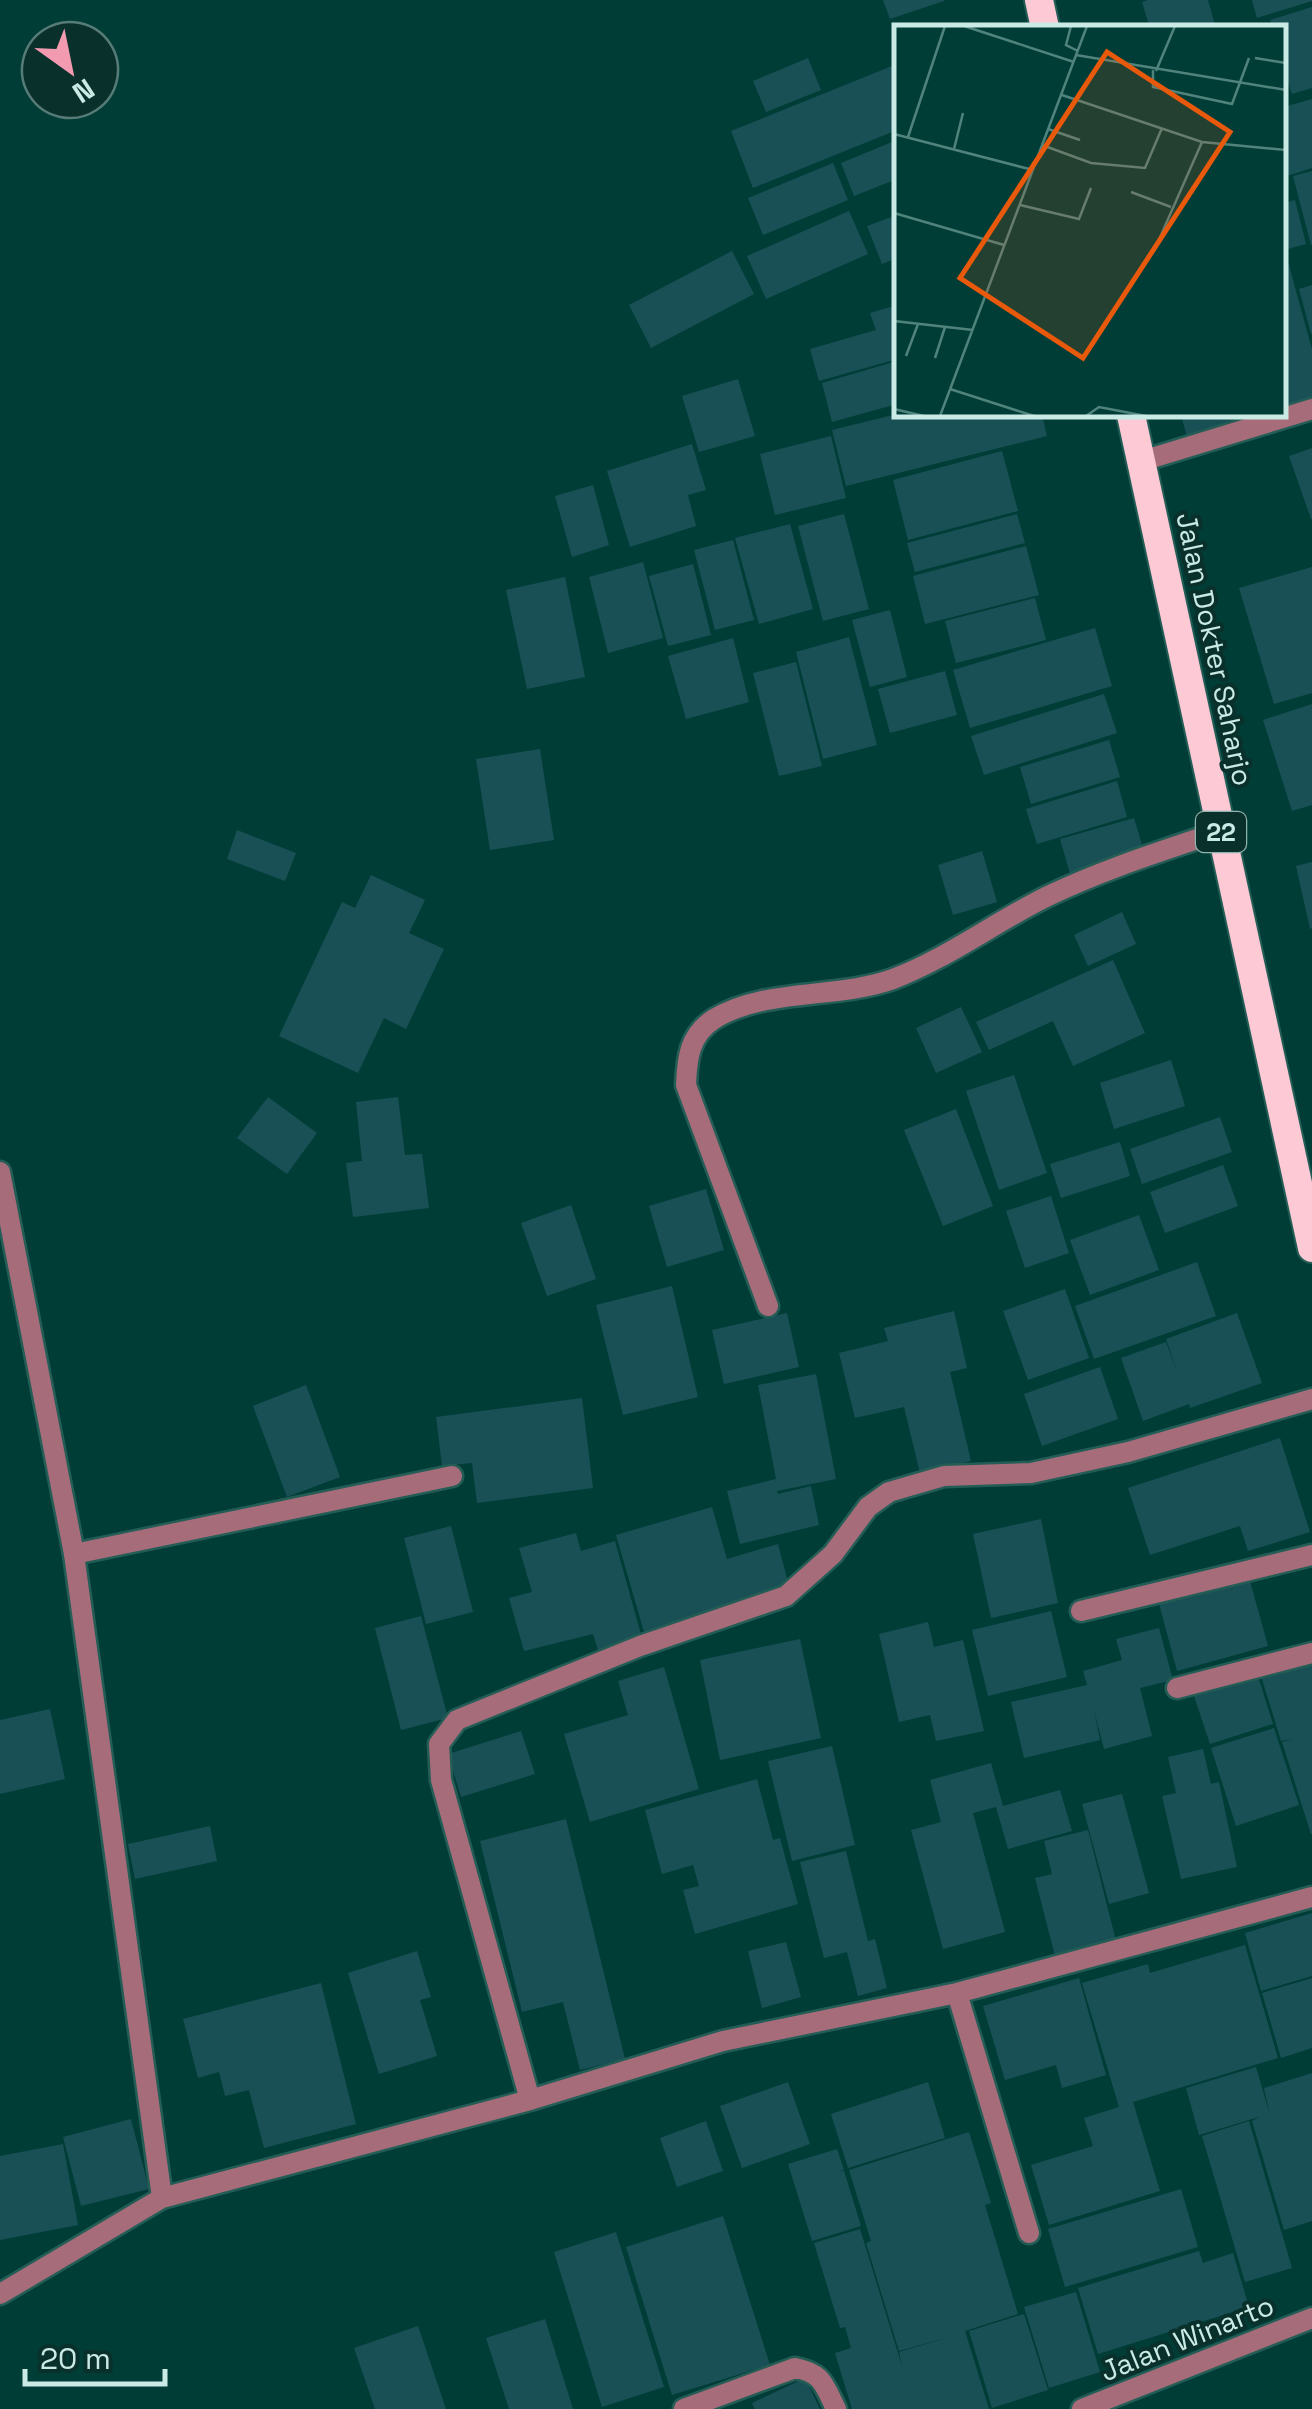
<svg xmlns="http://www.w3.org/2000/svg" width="1312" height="2409" font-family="'Space Grotesk',sans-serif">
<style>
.building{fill:#195056}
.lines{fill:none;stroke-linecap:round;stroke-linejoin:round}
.service-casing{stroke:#245c56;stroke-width:25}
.minor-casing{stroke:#245c56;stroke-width:25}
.tertiary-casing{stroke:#245c56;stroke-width:25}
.trunk-casing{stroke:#245c56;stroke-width:32}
.service{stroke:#a66c79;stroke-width:20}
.minor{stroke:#a66c79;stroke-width:20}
.tertiary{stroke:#a66c79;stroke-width:20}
.trunk{stroke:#fcc9d4;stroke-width:28}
.labels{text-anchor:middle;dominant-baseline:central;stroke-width:8;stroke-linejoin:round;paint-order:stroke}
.shield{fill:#0a302c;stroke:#90b3ae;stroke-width:2.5}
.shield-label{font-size:25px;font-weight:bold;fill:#caebe5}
.street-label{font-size:28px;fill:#caebe5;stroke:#0a302c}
.inset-road{fill:none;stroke:#51837d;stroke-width:2.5}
.view{fill:#e8590c;fill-opacity:0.15;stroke:#e8590c;stroke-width:5}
.inset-edge{fill:none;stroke:#caebe5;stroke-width:5}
</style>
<rect width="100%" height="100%" fill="#003d37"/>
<!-- building -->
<path class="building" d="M883,0h61v1l-54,18z
M1148,0h60l7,25 -65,3 -8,-26z
M1252,0h60v1l-55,17z
M1312,7v81l-20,6 -8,-25v-41h-11l-3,-8z
M808,58l13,32 -55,22 -13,-31z
M897,64v66l-144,58 -22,-57z
M1312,99v69l-28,9v-70z
M897,140v39l-43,17 -13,-33z
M833,163l15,37 -85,35 -15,-37z
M1312,171v74h-1l-18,-69z
M1295,200l11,44 -22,6v-47z
M849,211l19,43 -102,45 -19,-43z
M897,215v43l-15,6 -15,-38z
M732,251l22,43 -103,54 -22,-43z
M1288,262l24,87v56l-28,8v-150z
M1312,285v49h-1l-12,-45z
M897,305v54l-78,22 -9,-32 66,-19 -6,-17z
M897,361v43l-65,18 -10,-39z
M738,379l17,57 -56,16 -17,-56z
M897,414l145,1 5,21 -201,50 -14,-56z
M1181,415h72l3,10 -67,19z
M831,436l15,62 -71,17 -15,-61z
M692,444l14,46 -18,5 8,31 -66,21 -23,-76z
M1312,448v71h-1l-22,-63z
M1002,451l16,60 -110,29 -15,-60z
M593,485l16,60 -37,12 -17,-61z
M844,514l25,95 -46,12 -25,-95z
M1017,514l8,29 -110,29 -8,-29z
M790,524l23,85 -54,15 -24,-86z
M733,540l21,80 -39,10 -21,-80z
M1026,546l13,49 -114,29 -12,-48z
M643,562l20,76 -55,15 -19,-76z
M693,564l18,71 -43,11 -19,-70z
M1312,567v126l-38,11 -35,-116z
M565,577l20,100 -58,12 -21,-99z
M1035,598l11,42 -90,23 -11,-42z
M890,610l17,67 -37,10 -18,-67z
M1095,628l17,58 -142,42 -17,-58z
M849,637l28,108 -54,14 -27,-107z
M733,638l16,64 -63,17 -18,-63z
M796,662l26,104 -43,10 -26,-103z
M945,671l12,44 -67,18 -12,-44z
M1104,694l13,39 -133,42 -13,-39z
M1312,704v101l-20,6 -29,-91z
M1109,740l11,37 -89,27 -11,-37z
M540,749l14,91 -64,10 -14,-91z
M1117,781l10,36 -90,27 -11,-35z
M1134,818l11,37 -74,22 -11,-38z
M237,830l59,23 -11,28 -58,-22z
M982,851l15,51 -44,13 -15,-50z
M1312,862v66l-2,1 -14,-63z
M371,875l54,25 -16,33 35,16 -38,80 -22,-11 -26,55 -79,-37 63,-134 13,6z
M1122,912l14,32 -48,22 -14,-31z
M1113,960l32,73 -72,33 -20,-45 -64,29 -13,-28z
M961,1007l21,45 -46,21 -20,-45z
M1171,1060l14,46 -71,23 -14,-46z
M1014,1075l33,98 -48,17 -33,-99z
M268,1097l49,36 -30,41 -50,-36z
M398,1097l7,58 17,-1 7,54 -76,9 -7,-54 16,-2 -6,-59z
M956,1109l37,97 -50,20 -39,-96z
M1220,1117l12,35 -90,32 -12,-35z
M1120,1142l10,34 -69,22 -11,-34z
M1223,1165l15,41 -73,27 -15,-41z
M706,1189l18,61 -57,17 -18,-61z
M1051,1196l18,57 -44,15 -19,-57z
M571,1205l25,74 -49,17 -26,-73z
M1139,1215l20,55 -69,25 -20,-55z
M1197,1262l19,54 -122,43 -19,-53z
M672,1286l26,111 -75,18 -27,-110z
M1065,1289l24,69 -61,22 -25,-69z
M954,1311l13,57 -17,4 21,89 -51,12 -16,-66 -49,11 -16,-65 49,-12 -4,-13z
M787,1313l12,54 -75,17 -12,-54z
M1237,1313l25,70 -72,25 -1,-4 -46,17 -22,-63 45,-16 12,31 -12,-34z
M1100,1367l18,52 -76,27 -18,-52z
M816,1374l20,105 -59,12 1,3 33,-8 8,39 -79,19 -13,-53 49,-12 -18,-94z
M306,1385l34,92 -53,20 -34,-91z
M582,1398l11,90 -116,15 -5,-40 -30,3 -6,-49z
M1280,1438l30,94 -62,19 -8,-25 -90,29 -22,-67z
M712,1507l15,52 51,-15 12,46 -146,42 -28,-97z
M1041,1519l17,84 -67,15 -18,-84z
M451,1526l22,86 -47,12 -22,-86z
M576,1533l5,18 34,-10 27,97 -44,12 -5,-16 -69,17 -15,-53 23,-6 -13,-44z
M1248,1574l20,72 -91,25 -19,-71z
M1051,1611l16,66 -79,19 -16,-66z
M421,1616l27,102 -47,12 -26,-102z
M928,1622l6,25 29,-7 21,91 -48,10 -6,-26 -31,7 -20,-88z
M1159,1628l14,52 -33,8 12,48 -48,13 -10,-39 6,30 -76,18 -13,-56 76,-17 -4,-14 39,-11 -6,-21z
M800,1639l21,99 -101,22 -20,-100z
M1312,1660v174h-1l-29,-92 10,-3 -11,2 -20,-65z
M664,1667l35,122 -109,33 -26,-88 64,-19 -10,-34z
M1257,1673l16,51 -63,20 -17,-51z
M50,1709l15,70 -65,15v-74z
M1274,1728l25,77 -63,21 -25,-78z
M521,1731l14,43 -74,23 -13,-43z
M832,1746l23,99 -63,16 -24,-100z
M1203,1749l8,35 8,-2 18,85 -56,12 -19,-83 14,-3 -8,-36z
M991,1763l12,43 57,-16 12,41 -64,18 -12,-42 -23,6 32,119 -62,17 -32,-119 30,-8 -11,-42z
M757,1779l16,61 7,-2 18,66 -103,30 -12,-44 16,-4 -6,-21 -31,9 -17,-64z
M1122,1794l27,99 -40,11 -27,-100z
M566,1819l59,240 -45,11 -17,-68 -41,10 -42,-171z
M210,1826l7,35 -82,18 -7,-35z
M1088,1830l28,111 -61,15 -20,-78 17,-4 -8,-33z
M846,1851l22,90 7,-2 12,49 -29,8 -11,-44 -23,6 -24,-96z
M1312,1913v63l-51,15 -16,-58z
M786,1942l15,55 -39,11 -14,-57z
M1245,1945l33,113 -145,44 27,89 -111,34 -18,-60 62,-19 -9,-28 35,-11 -37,-124 66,-19 2,9z
M417,1951l14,46 -11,3 17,56 -58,18 -31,-101z
M1079,1978l27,97 -44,13 -6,-23 -51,15 -22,-74z
M1312,1978v70l-31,10 -19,-65z
M321,1983l35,141 -92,24 -15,-58 -24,6 -6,-24 -21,6 -15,-59z
M1256,2067l14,48 -6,-27 48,-15v148l-28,9 -32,-109 7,-4 -60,18 -13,-47z
M788,2082l22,62 -68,24 -22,-62z
M928,2082l17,56 -97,30 -17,-54z
M131,2119l18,70 -68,17 -18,-69z
M706,2121l17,50 -46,16 -17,-49z
M1249,2121l43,147 -47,14 -43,-146z
M969,2132l22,71 -6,2 33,109 -53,17 24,78h-137l-17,-56 16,-5 -6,-21 -5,1 -26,-85 46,-14 42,137 -3,-14 54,-16 -54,15 -33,-108 5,-2 -22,-71z
M63,2144l15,81 -78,15v-84z
M837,2149l7,21 -5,1h5l17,55 -49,15 -24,-77z
M1181,2189l17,58 -133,40 -17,-58z
M723,2216l47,149 -98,30 -46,-148z
M616,2232l48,155 -62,20 -48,-155z
M1199,2251l4,12 30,-10 16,54 -151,47 -20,-66z
M1076,2292l24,80 -51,16 -25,-81z
M1024,2314l24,76 -56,18 -23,-77z
M545,2319l28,90h-64l-23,-71z
M418,2326l28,83h-71l-21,-61z
M805,2378l15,31h-65l-3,-6z"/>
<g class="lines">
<defs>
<path id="service" d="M74,1554l378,-78"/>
<path id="minor" d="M1142,461l170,-52
M0,1172l74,382 88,644
M768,1306l-82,-221c1,-26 3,-50 28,-66 50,-31 124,-20 179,-40 55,-21 102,-57 155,-83 56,-27 114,-45 173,-65
M1081,1611l231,-56
M1177,1688l135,-35
M957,1993l72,240
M530,2100l-89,-320 -2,-36 18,-24 183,-74 146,-50 47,-42 35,-47 21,-15 55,-16 87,-3 97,-21 184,-53
M0,2294l162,-96 368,-98 193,-59 234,-48 355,-96
M684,2409l111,-41c28,5 29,17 41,41"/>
<path id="tertiary" d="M1082,2409l230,-91"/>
<path id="trunk" d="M1039,0l6,28
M1131,415l181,833"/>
</defs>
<!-- service casing -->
<use href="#service" class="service-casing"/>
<!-- minor casing -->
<use href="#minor" class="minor-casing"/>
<!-- tertiary casing -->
<use href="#tertiary" class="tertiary-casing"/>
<!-- trunk casing -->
<use href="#trunk" class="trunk-casing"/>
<!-- service -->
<use href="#service" class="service"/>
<!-- minor -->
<use href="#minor" class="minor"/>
<!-- tertiary -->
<use href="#tertiary" class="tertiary"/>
<!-- trunk -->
<use href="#trunk" class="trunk"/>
</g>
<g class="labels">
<!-- shield labels -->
<rect class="shield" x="1196" y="812" width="50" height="40" rx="8"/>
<g class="shield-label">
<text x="1221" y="832">22</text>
</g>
<!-- street labels -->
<g class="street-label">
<text transform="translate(1215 649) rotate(78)">Jalan Dokter Saharjo</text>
<text transform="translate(1187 2338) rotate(-22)">Jalan Winarto</text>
</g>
</g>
<!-- overview -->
<g transform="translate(894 25)">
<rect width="392" height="392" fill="#003d37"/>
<path class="inset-road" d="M70,1l110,36M177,1l-5,19 12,6M182,30l210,35M361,33l31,5M259,45v17l79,17 17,-46M262,46l19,-45M168,70l140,47 84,8M154,104l32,11M0,109l139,36M14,112l37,-111M148,120l49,18 54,5 17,-40M60,124l9,-36M237,167l40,15M126,180l59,14 12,-31M0,188l110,32M260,226l48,-109M0,296l79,9M12,331l12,-32M41,333l10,-31M56,364l84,27M0,384l30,7M46,391l147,-390M192,391l13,-9 47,9"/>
<path class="view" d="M213,27l123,80 -147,226 -123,-80z"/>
<rect width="392" height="392" class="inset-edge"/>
</g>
<!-- north arrow -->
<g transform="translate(70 70) rotate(147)"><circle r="48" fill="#0a302c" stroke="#577b76" stroke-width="2.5"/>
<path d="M0-8L18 38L0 25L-18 38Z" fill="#f29aaf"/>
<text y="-15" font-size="28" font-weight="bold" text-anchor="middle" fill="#caebe5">N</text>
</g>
<!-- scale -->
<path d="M25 2369v15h140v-15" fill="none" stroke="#caebe5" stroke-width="5"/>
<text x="40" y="2369" font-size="30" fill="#caebe5" stroke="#0a302c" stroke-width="8" paint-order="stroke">20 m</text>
</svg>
